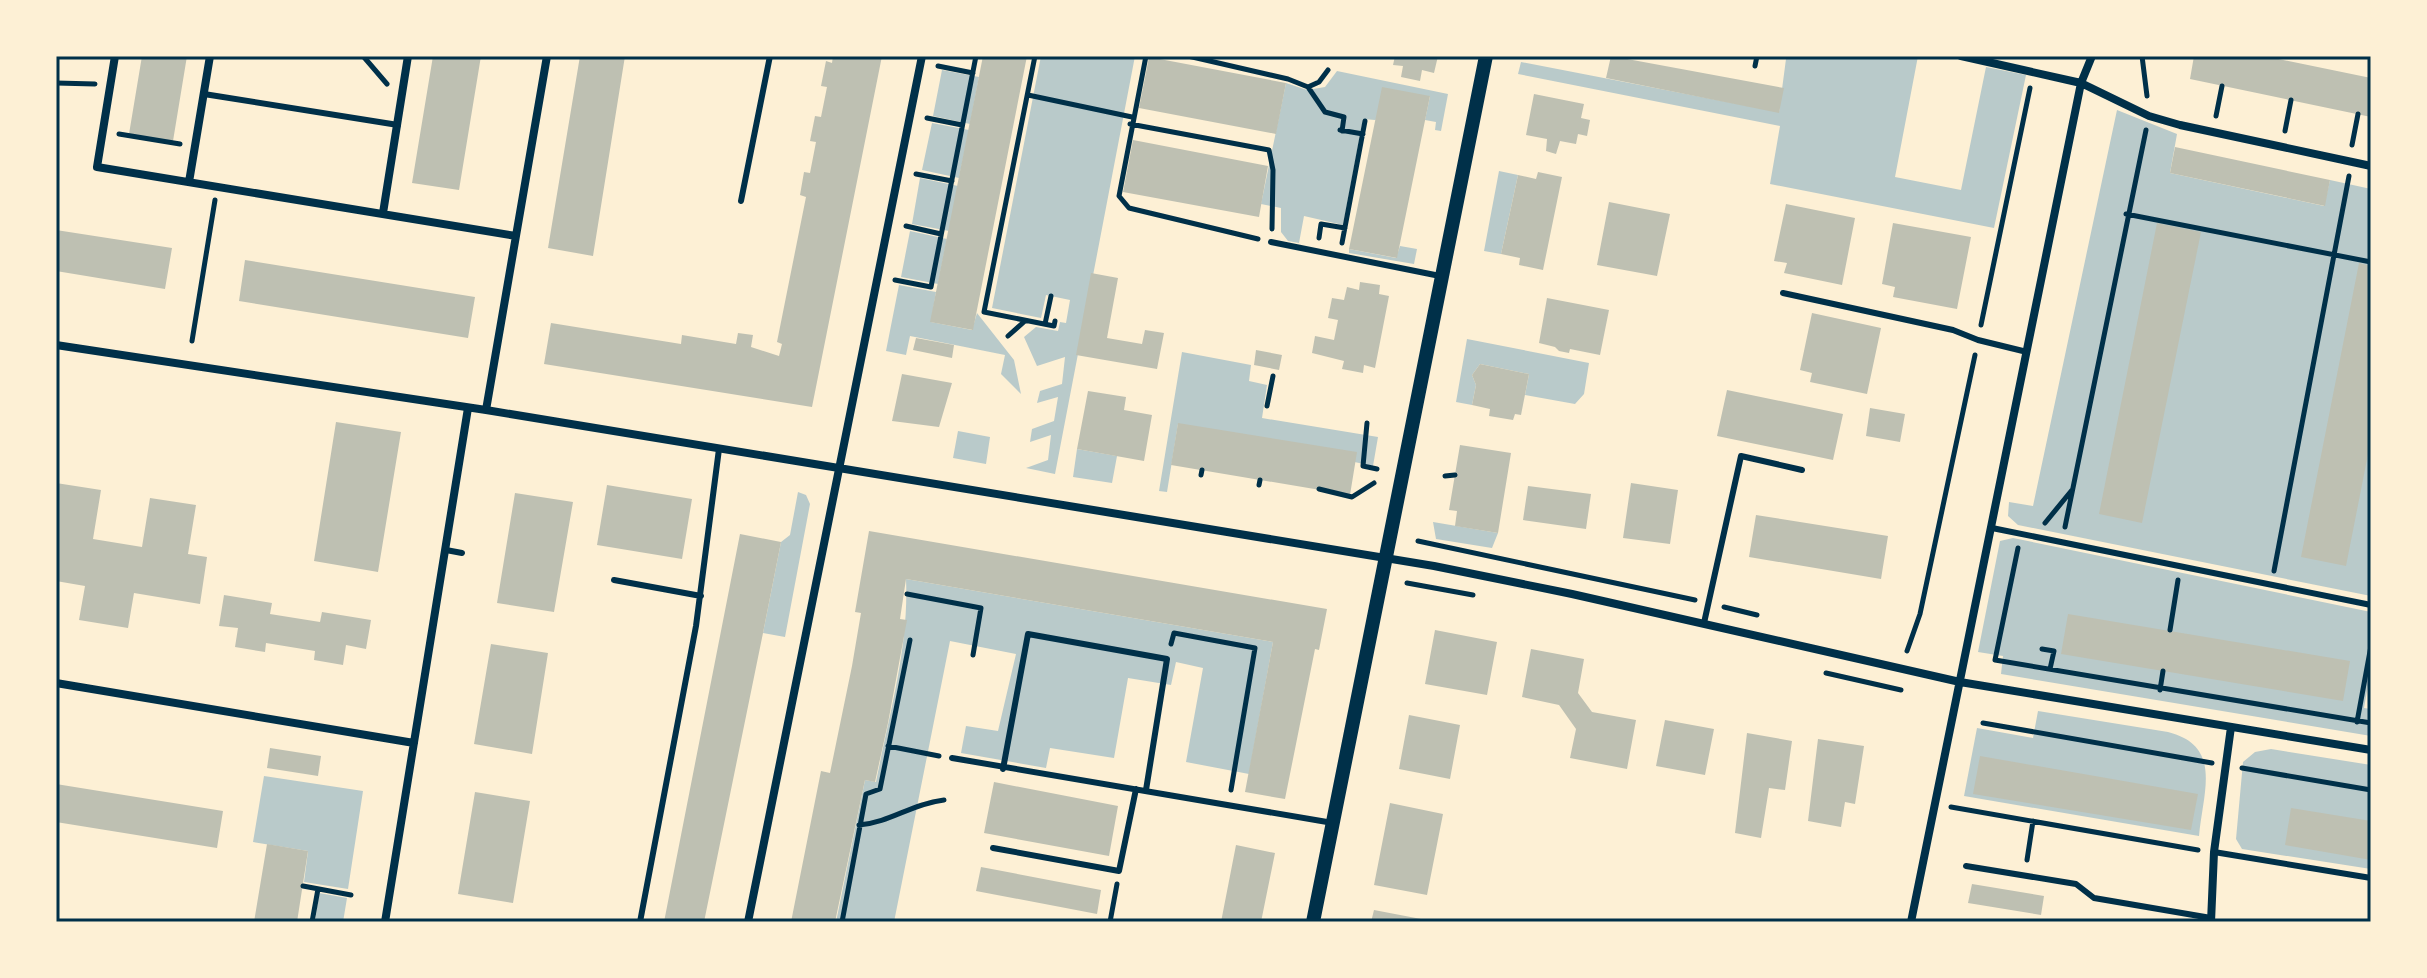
<svg xmlns="http://www.w3.org/2000/svg" width="2427" height="978" font-family="Georgia,serif">
<style>
.green{fill:#b9caca}
.building{fill:#bec0b2}
.lines{fill:none;stroke-linecap:round;stroke-linejoin:round}
.path{stroke:#003049;stroke-width:5}
.service{stroke:#003049;stroke-width:6}
.minor{stroke:#003049;stroke-width:8}
.tertiary{stroke:#003049;stroke-width:14}
.neatline{fill:none;stroke:#003049;stroke-width:3}
</style>
<rect width="100%" height="100%" fill="#fdf0d5"/>
<!-- green -->
<path class="green" d="M1041,56h94l-80,418 -29,-6 22,-8 3,-25 -21,7 2,-13 22,-8 4,-24 -21,6 3,-12 22,-7 3,-27 -28,9 -13,-29 12,-10 22,4 2,-9 6,1 4,-23 -24,-5 -5,23 -49,-10z
M1774,56h144l-23,121 66,13 25,-123 40,8 -32,153 -224,-44 10,-58 -262,-52 3,-12 258,50 7,-53z
M942,70l37,7 -9,47 -37,-8z
M1337,71l111,23 -7,37 -6,-1 1,-8 -11,-2 5,-24 -55,24 -12,-1 -20,106 -39,-9 -5,27 -11,-2 -7,-9v-24l-20,-4 25,-121 21,7 18,-3z
M2117,110l60,24 -7,39 154,33 6,-26 41,9v407l-353,-71 -10,-9 1,-14 24,4z
M932,123l37,7 -10,48 -37,-8z
M1499,171l19,4 -17,79 -17,-3z
M920,178l38,8 -9,45 -37,-7z
M910,231l37,8 -9,45 -37,-7z
M1400,246l17,3 -3,15 -65,-11v-4l47,9z
M899,285l37,7 -5,30 41,8 5,-17 37,47 7,34 -20,-20 4,-19 -95,-19 -4,19 -20,-4z
M1467,339l122,24 -5,31 -9,10 -50,-9 4,-21 -49,-10 -8,11 4,10 -4,20 -16,-3z
M1182,352l69,13 -2,16 18,4 -5,33 116,19 -5,29 -195,-42 -11,68 -8,-1z
M958,431l32,6 -4,27 -33,-6z
M1077,449l40,7 -5,27 -39,-6z
M798,492l8,3 4,9 -25,133 -22,-4 18,-91 9,-7z
M1433,522l65,11 -6,15 -56,-9z
M2013,538l358,74v57l-7,39 7,1v27l-370,-62 2,-18 -25,-4 22,-111z
M906,579l367,63 -24,132 -63,-12 17,-94 -27,-6 -5,23 -43,-7 -14,80 -64,-10 -4,20 -85,-15 5,-27 32,5 18,-77 -66,-13 -56,281h-58l29,-142 11,2c13,-67 33,-134 30,-203z
M2038,711l130,21c55,14 35,60 31,104l-235,-40 13,-68 56,10z
M2271,749l100,16v104l-129,-20 -6,-10 7,-77 12,-10z
M264,776l99,15 -15,98 -44,-7 4,-31 -55,-9z
M319,893l28,5 -4,24h-28z"/>
<!-- building -->
<path class="building" d="M142,56h45l-14,85 -44,-7z
M433,56h48l-22,134 -47,-7z
M580,56h45l-32,200 -45,-8z
M833,56h49l-70,351 -268,-43 7,-41 130,21 1,-9 54,9 2,-11 15,2 -2,12 28,9 3,-12 -5,-2 29,-145 -6,-2 4,-23 6,1 6,-31 -6,-1 5,-25 6,1 6,-30 -6,-1 5,-25 6,2z
M983,56h44l-54,274 -43,-8z
M1395,56h43l-4,17 -12,-3 -2,11 -19,-4 2,-11 -10,-1z
M1611,56l173,32 -5,25 -173,-35z
M2194,56h70l107,22v39l-181,-38z
M1149,57l137,26 -10,51 -137,-26z
M1382,87l48,9 -33,162 -48,-9z
M1534,94l50,10 -3,14 9,2 -3,16 -9,-2 -2,10 -16,-3 -4,13 -10,-3 1,-12 -21,-4z
M1133,140l135,26 -9,51 -136,-25z
M2175,147l155,33 -5,26 -155,-33z
M1538,172l24,5 -19,93 -24,-5 1,-7 -19,-4 17,-79 18,4z
M1609,202l61,12 -13,62 -60,-11z
M1786,204l69,14 -13,67 -58,-12 3,-10 -13,-2z
M1893,223l78,14 -14,72 -64,-12 2,-10 -13,-3z
M2157,223l44,9 -59,291 -43,-9z
M56,230l116,18 -7,41 -109,-18z
M245,260l230,37 -7,41 -229,-37z
M2359,263l12,3v173l-25,127 -45,-9z
M1091,273l27,5 -11,60 35,6 3,-14 19,3 -7,36 -81,-14z
M1360,282l20,3 -1,9 10,2 -14,72 -11,-3 -1,8 -21,-4 2,-8 -32,-8 3,-17 19,4 4,-20 -10,-2 4,-20 12,2 3,-13 12,3z
M1547,298l62,12 -9,45 -30,-6 -1,4 -10,-2 -4,-4 -16,-4z
M1812,313l69,15 -14,66 -57,-12 2,-9 -12,-3z
M916,338l38,7 -2,13 -39,-8z
M1256,350l26,5 -3,15 -25,-5z
M1480,364l49,10 -8,41 -6,-1 -2,6 -24,-4 1,-7 -18,-4 4,-20 -4,-10z
M902,374l50,9 -13,44 -47,-6z
M1727,390l116,24 -10,46 -116,-24z
M1088,391l38,6 -2,13 28,5 -8,46 -67,-12z
M1870,408l35,6 -5,28 -34,-6z
M336,422l65,10 -23,140 -64,-11z
M1178,423l179,29 -7,43 -179,-30z
M1460,445l51,8 -13,80 -43,-7 2,-15 -8,-1z
M56,483l45,7 -8,49 49,8 8,-49 46,7 -8,49 19,3 -7,47 -66,-11 -6,35 -49,-8 6,-34 -29,-5z
M1631,483l47,7 -8,54 -47,-6z
M607,485l85,14 -10,60 -85,-14z
M1528,486l63,8 -5,35 -63,-9z
M515,493l58,9 -19,110 -57,-9z
M1756,515l132,21 -7,43 -132,-22z
M869,531l458,78 -8,41 -4,-1 -30,150 -40,-7 28,-150 -367,-63 -6,40 7,1 -19,103 -13,59 -10,-2 -30,142h-44l30,-151 9,2 22,-107 9,-53 -6,-1z
M740,534l41,8 -18,91 -59,289h-40z
M224,595l48,8 -2,11 50,8 2,-10 49,8 -5,29 -20,-4 -3,20 -29,-5 1,-9 -49,-8 -1,9 -30,-5 3,-19 -19,-2z
M2068,614l282,47 -7,40 -282,-47z
M1435,630l62,12 -10,53 -62,-11z
M491,644l57,9 -16,101 -58,-10z
M1531,649l53,10 -6,34 14,19 44,8 -9,49 -57,-11 6,-29 -17,-24 -37,-8z
M1409,715l51,10 -10,54 -51,-10z
M1665,720l49,9 -9,46 -49,-9z
M1747,733l45,8 -7,49 -16,-2 -8,50 -26,-5z
M1818,739l46,7 -9,58 -10,-2 -4,25 -33,-6z
M270,748l51,8 -3,20 -51,-8z
M1980,756l218,38 -7,36 -218,-36z
M994,782l124,24 -9,50 -125,-23z
M56,784l167,27 -6,37 -161,-26z
M475,792l55,9 -17,102 -55,-9z
M1390,803l53,11 -16,81 -53,-10z
M2291,808l80,13v39l-86,-15z
M267,844l41,7 -11,71h-43z
M1236,845l39,8 -14,69h-40z
M981,867l120,23 -4,24 -121,-23z
M1972,884l72,12 -3,19 -73,-12z
M1374,910l47,9v3h-50z"/>
<g class="lines">
<!-- path -->
<path class="path" d="M363,56l24,28
M1035,56l-51,256 70,14 1,-5
M1146,56l-27,140 10,12 129,31
M1188,56l100,23 20,8 11,-5 9,-12
M2142,56l5,40
M938,66l35,7
M1755,66l2,-10
M56,83l39,1
M1308,87l17,25 19,5 -2,14
M1028,95l104,22
M2216,116l6,-30
M927,118l35,7
M1130,124l139,26 4,20 -1,59
M1340,130l23,4
M2285,131l6,-31
M119,134l61,10
M2352,145l6,-31
M916,174l36,7
M2126,214l245,48
M906,226l35,8
M1319,238l2,-14 24,4
M1342,243l23,-122
M895,280l36,7 45,-231
M1045,324l6,-28
M1981,325l49,-237
M1008,336l17,-15
M192,341l23,-141
M1267,406l6,-30
M1367,423l-4,43 14,3
M1201,475l1,-5
M1445,476l10,-1
M1259,485l1,-5
M1319,489l33,8 22,-14
M2045,523l27,-33
M2065,527l81,-397
M1418,541l277,59
M2018,548l-23,112 376,63
M2274,571l75,-395
M1407,583l66,12
M907,594l74,14 -8,47
M1724,607l33,8
M2170,630l8,-50
M1171,644l3,-11 81,15 -24,142
M2042,649l12,2 -4,18
M1907,651l13,-37 55,-259
M1826,673l75,17
M2160,690l3,-19
M2357,722l14,-76
M1983,723l229,40
M888,746l51,10
M2242,768l129,22
M1951,807l247,43
M859,825c32,-3 52,-21 85,-25
M2027,860l6,-39
M303,886l48,9
M312,922l6,-33
M842,922l24,-128 14,-5 30,-149
M1110,922l7,-38"/>
<!-- service -->
<path class="service" d="M204,94l194,31
M741,201l29,-145
M1271,242l169,34
M1783,293l170,37 25,10 49,12
M1992,528l379,77
M446,550l16,3
M614,580l87,16
M1704,623l37,-167 61,14
M952,758l381,65
M1003,769l25,-135 139,25 -21,131
M993,848l126,23 17,-82
M2214,852l157,26
M1966,866l110,18 18,14 117,20
M640,922l56,-296 23,-177"/>
<!-- minor -->
<path class="minor" d="M115,56l-18,111 419,69
M1961,56l120,27 68,33 31,9 191,41
M189,182l21,-126
M383,213l25,-157
M56,345l430,65 948,156 138,28 388,88 411,68
M486,410l61,-354
M56,683l358,60
M385,922l83,-514
M748,922l174,-866
M1911,922l170,-839 11,-27
M2211,922l3,-70 17,-125"/>
<!-- tertiary -->
<path class="tertiary" d="M1313,922l173,-866"/>
</g>
<!-- border -->
<rect width="2427" height="978" fill="none" stroke="#fdf0d5" stroke-width="116"/>
<rect x="58" y="58" width="2311" height="862" class="neatline"/>
</svg>
